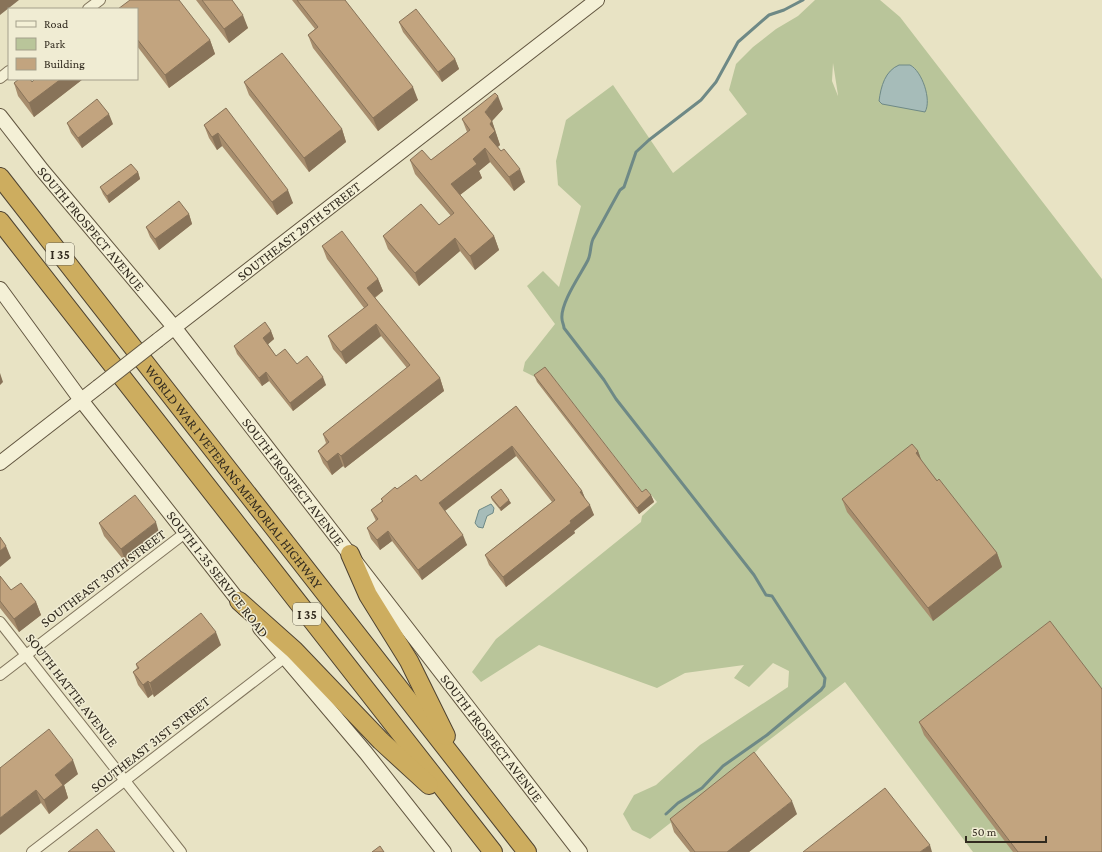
<svg xmlns="http://www.w3.org/2000/svg" width="1102" height="852" font-family="'Crimson Pro',serif">
<style>
.green{fill:#b9c59a;fill-rule:evenodd}
.water{fill:#a6bcb9;stroke:#6e8986}
.lines{fill:none;stroke-linecap:round;stroke-linejoin:round}
.stream{stroke:#6e8986;stroke-width:3}
.minor-casing{stroke:#81755d;stroke-width:12}
.secondary-casing{stroke:#625640;stroke-width:16}
.motorway-casing{stroke:#4f4331;stroke-width:20}
.minor{stroke:#f4f0d6;stroke-width:10}
.secondary{stroke:#f4f0d6;stroke-width:14}
.motorway{stroke:#cdad5f;stroke-width:18}
.secondary-bridge-casing{stroke:#625640;stroke-width:16;stroke-linecap:butt}
.secondary-bridge{stroke:#f4f0d6;stroke-width:14}
.wall{fill:#a78d6d}
.shaded-wall{fill:#887359}
.building{fill:#c2a47f;stroke:#887359}
.labels{text-anchor:middle;dominant-baseline:central;stroke-width:3;stroke-linejoin:round;paint-order:stroke}
.shield{fill:#f0ecd3;stroke:#6b6555;stroke-width:1}
.shield-label{font-size:13px;font-weight:bold;fill:#322b1f}
.street-label{font-size:14px;fill:#322b1f;stroke:#f0ecd3}
</style>
<rect width="100%" height="100%" fill="#e8e3c4"/>
<!-- green -->
<path class="green" d="M815,0h65l20,17 202,262v573h-129l-128,-170 -85,65 -15,17 -95,75 -18,-9 -9,-16 11,-19 22,-10 44,-40 88,-58 1,-16 -16,-8 -24,24 -15,-9 10,-13 -59,8 -28,15 -118,-43 -58,37 -9,-10 24,-33 145,-117 1,-6 15,-14 -9,-11 -4,3 -96,-123 -13,6 -12,-6 2,-9 30,-38 -28,-38 16,-15 16,16 22,-81 -23,-21 -2,-24 10,-41 47,-35 60,88 74,-59 -18,-24 7,-26 17,-17 23,-18 22,-13zM833,63l5,32v1l-6,-15z"/>
<!-- water -->
<path class="water" d="M899,65h11c12,6 22,35 15,47l-43,-8 -3,-3c2,-15 6,-30 20,-36z
M491,504l3,4 -1,5 -6,3 -4,12 -5,-1 -3,-4 4,-13z"/>
<g class="lines">
<!-- stream -->
<path class="stream" d="M666,814l12,-11 24,-15 21,-22 44,-31 54,-45 3,-4 1,-8 -53,-82 -6,-1 -12,-20 -138,-176 -12,-19 -40,-52c0,-3 -2,-6 -2,-9 -2,-16 19,-45 26,-59 3,-6 2,-14 5,-21 9,-16 18,-33 27,-49l4,-3 12,-35 13,-12 52,-40 15,-18 22,-40 31,-27 15,-5 19,-10"/>
<defs>
<path id="minor" d="M88,9l12,-9
M0,78l9,-7
M0,622l181,230
M0,675l185,-142
M32,852l252,-194"/>
<g id="secondary">
<path id="s1" d="M0,116l42,54 132,157 406,525"/>
<path d="M0,289l81,111 164,209"/>
<path id="s2" d="M158,340l439,-340"/>
<path d="M0,463l98,-76"/>
<path d="M260,628l106,125 78,99"/>
</g>
<g id="motorway">
<path id="s3" d="M0,177l527,675"/>
<path d="M0,221l493,631"/>
<path d="M350,554l18,41 41,66 37,75"/>
<path d="M239,601l55,49 87,91 48,44"/>
</g>
</defs>
<!-- minor casing -->
<use href="#minor" class="minor-casing"/>
<!-- secondary casing -->
<use href="#secondary" class="secondary-casing"/>
<!-- motorway casing -->
<use href="#motorway" class="motorway-casing"/>
<!-- minor -->
<use href="#minor" class="minor"/>
<!-- secondary -->
<use href="#secondary" class="secondary"/>
<!-- motorway -->
<use href="#motorway" class="motorway"/>
<defs>
<path id="secondary-bridge" d="M98,387l60,-47"/>
</defs>
<!-- secondary-bridge casing -->
<use href="#secondary-bridge" class="secondary-bridge-casing"/>
<!-- secondary-bridge -->
<use href="#secondary-bridge" class="secondary-bridge"/>
</g>
<!-- wall -->
<path class="wall" d="M196,0h36l16,28 -19,15z
M292,0h53l73,100 -40,31 -65,-83 -5,-13 7,-6z
M137,9l73,31 5,14 -46,34 -32,-42z
M399,22l56,37 4,10 -17,13 -39,-50z
M35,79h48l-49,38 -16,-21 -4,-13 18,-1z
M244,82l98,47 4,13 -37,30 -60,-77z
M226,108l67,95 -16,12 -55,-69 -5,4 -8,-12 -5,-13z
M503,109l-11,12 8,24 -2,2 27,35 -11,9 -24,-29 -11,9 3,7 -22,17 34,41 5,14 -24,20 -15,-19 -41,35 -31,-37 -5,-13 56,-11 12,-9 -36,-42 -5,-14h21l36,-28 -5,-13z
M67,123l46,1 -31,24 -11,-15z
M138,172l2,7 -31,24 -6,-9 -3,-7z
M189,214l3,10 -33,26 -9,-13 -4,-10z
M322,246l56,33 5,12 -8,7 65,80 4,13 -99,77 -2,-2 -11,9 -9,-12 -5,-12 8,-8 -3,-9 84,-66 -26,-32 -35,28 -13,-15 -5,-13 36,-28 -37,-49z
M271,331l3,8 -6,5 8,12 21,8 29,21 -33,26 -24,-30 -7,5 -25,-32 -3,-8z
M534,375l108,117 9,3 3,7 -15,12 -102,-132z
M516,406l66,85 3,7 9,17 -20,16 1,2 -69,54 -17,-22 -4,-10 67,-53 -36,-46 -71,55 22,34 -45,35 -30,-39 -12,9 -9,-11 -4,-11 9,-7 -5,-11 11,-9 -1,-2 16,-10 24,-8z
M918,451l4,11 75,91 5,14 -69,54 -86,-109 -5,-13z
M491,497l20,6 -10,8 -9,-11z
M99,523l61,13 -34,27 -22,-27z
M0,576l11,14 25,12 5,13 -22,17 -19,-24z
M221,645l-67,52 -1,-3 -5,4 -10,-13 -5,-13 4,-4 -1,-4z
M919,722l183,130h-89l-89,-117z
M0,768l78,6 -14,11 4,13 -19,16 -8,-11z
M797,814l-48,38h-59l-16,-20 -4,-13z"/>
<!-- shaded-wall -->
<path class="shaded-wall" d="M0,0h19l-19,15z
M243,15l5,13 -19,15 -5,-14z
M210,40l5,14 -46,34 -4,-13z
M455,59l4,10 -17,13 -4,-10z
M61,79h22l-49,38 -5,-14z
M413,87l5,13 -40,31 -5,-13z
M498,96l5,13 -11,12 8,24 -6,5 -5,-13 -4,-25z
M109,114l4,10 -31,24 -4,-10z
M342,129l4,13 -37,30 -5,-14z
M218,133l4,13 -5,4 -5,-13z
M485,148l5,14 -11,9 3,7 -26,20 -5,-14 22,-25z
M520,169l5,13 -11,9 -5,-14z
M138,172l2,7 -31,24 -2,-7z
M288,190l5,13 -16,12 -5,-13z
M189,214l3,10 -33,26 -4,-11z
M494,236l5,14 -24,20 -5,-14z
M455,238l5,13 -41,35 -4,-13z
M378,279l5,12 -12,9 -4,-12z
M376,324l5,12 -35,28 -5,-12z
M271,331l3,8 -8,7 -3,-8z
M266,372l3,9 -7,5 -3,-8z
M0,373l3,9 -3,3z
M323,377l3,8 -33,26 -3,-8z
M440,378l4,13 -99,77 -4,-12z
M512,446l4,10 -74,57 -3,-10z
M918,451l5,14 -7,-12z
M338,453l5,13 -11,9 -5,-13z
M582,491l4,10 -6,-9z
M651,495l3,7 -15,12 -2,-6z
M509,500l2,3 -10,8 -1,-3z
M590,505l4,10 -20,16 1,2 -69,54 -3,-10 67,-56z
M156,522l4,14 -34,27 -5,-14z
M388,531l4,10 -12,9 -3,-10z
M463,535l4,10 -45,35 -4,-10z
M6,546l5,12 -11,9v-16z
M997,553l5,14 -69,54 -5,-13z
M36,602l5,13 -22,17 -5,-13z
M216,632l5,13 -67,52 -4,-14z
M148,681l5,13 -5,4 -5,-13z
M73,760l5,14 -14,11 4,13 -19,16 -5,-14 11,-25z
M36,790l5,13 -41,32v-17z
M792,801l5,13 -48,38h-22z
M930,845l2,7h-12z"/>
<!-- building -->
<path class="building" d="M130,0h49l31,40 -45,35 -28,-36v-30h-19z
M202,0h30l11,15 -19,14z
M297,0h48l68,87 -40,31 -65,-83 10,-8z
M416,9l39,50 -17,13 -39,-50z
M282,53l60,76 -38,29 -60,-76z
M19,79h11l2,3 3,-3h26l-32,24 -15,-20z
M495,93l3,3 -13,16 7,9 -2,3 5,7 -6,6 12,14 3,-2 16,20 -11,8 -24,-29 -12,11 4,5 -26,20 43,52 -24,20 -15,-18 -40,35 -32,-37 38,-32 18,21 15,-12 -44,-53 12,-10 9,10 39,-30 -8,-11z
M97,99l12,15 -31,24 -11,-15z
M226,108l62,82 -16,12 -54,-69 -6,4 -8,-12z
M131,164l7,8 -31,24 -7,-9z
M179,201l10,13 -34,25 -9,-12z
M342,231l36,48 -11,9 73,90 -99,78 -3,-3 -11,9 -9,-11 11,-9 -6,-8 87,-69 -34,-41 -35,28 -13,-16 40,-31 -46,-59z
M265,322l6,9 -8,7 13,18 9,-7 12,15 10,-8 16,21 -33,26 -24,-31 -7,6 -25,-32z
M545,367l97,125 4,-3 5,6 -14,13 -103,-133z
M516,406l66,85 -2,1 10,13 -20,16 1,2 -68,54 -18,-22 70,-55 -43,-54 -73,57 24,32 -45,35 -30,-39 -11,9 -10,-12 11,-9 -7,-9 12,-9 -2,-2 14,-12 2,2 19,-14 5,6z
M912,444l6,7 -2,2 21,28 2,-2 58,74 -69,55 -86,-109z
M501,489l8,11 -9,8 -9,-11z
M135,495l21,27 -35,27 -22,-26z
M0,537l6,9 -6,5z
M0,576l11,14 10,-7 15,19 -22,17 -14,-18z
M201,613l15,19 -66,51 -2,-2 -5,4 -10,-13 6,-4 -3,-4z
M1050,621l52,68v163h-84l-99,-130z
M49,729l24,31 -18,15 8,10 -19,15 -8,-10 -36,28v-50z
M754,752l38,49 -65,51h-32l-25,-33z
M885,788l45,57 -10,7h-117z
M97,829l18,23h-47z
M380,846l4,6h-12z"/>
<g class="labels">
<!-- shield labels -->
<g class="shield">
<rect x="46" y="243" width="28" height="22" rx="3"/>
<rect x="293" y="603" width="28" height="22" rx="3"/>
</g>
<g class="shield-label">
<text x="60" y="254">I 35</text>
<text x="307" y="614">I 35</text>
</g>
<!-- street labels -->
<g class="street-label">
<text stroke="none"><textPath href="#s1" startOffset="145">SOUTH PROSPECT AVENUE</textPath></text>
<text stroke="none"><textPath href="#s2" startOffset="178">SOUTHEAST 29TH STREET</textPath></text>
<text stroke="none"><textPath href="#s3" startOffset="380">WORLD WAR I VETERANS MEMORIAL HIGHWAY</textPath></text>
<text stroke="none"><textPath href="#s1" startOffset="469">SOUTH PROSPECT AVENUE</textPath></text>
<text transform="translate(218 574) rotate(52)">SOUTH I-35 SERVICE ROAD</text>
<text transform="translate(103 578) rotate(-37)">SOUTHEAST 30TH STREET</text>
<text transform="translate(72 690) rotate(52)">SOUTH HATTIE AVENUE</text>
<text stroke="none"><textPath href="#s1" startOffset="793">SOUTH PROSPECT AVENUE</textPath></text>
<text transform="translate(150 744) rotate(-38)">SOUTHEAST 31ST STREET</text>
</g>
</g>
<!-- legend -->
<rect x="8" y="8" width="130" height="72" fill="#f0ecd3" stroke="#a49f8b"/>
<rect x="16" y="21" width="20" height="6" fill="#f4f0d6" stroke="#a49f8b"/>
<text x="44" y="28" font-size="12" fill="#322b1f">Road</text>
<rect x="16" y="38" width="20" height="12" fill="#b9c59a" stroke="#a49f8b"/>
<text x="44" y="48" font-size="12" fill="#322b1f">Park</text>
<rect x="16" y="58" width="20" height="12" fill="#c2a47f" stroke="#a49f8b"/>
<text x="44" y="68" font-size="12" fill="#322b1f">Building</text>
<!-- scale -->
<path d="M966 836v6h80v-6" fill="none" stroke="#322b1f" stroke-width="2"/>
<text x="972" y="836" font-size="12" fill="#322b1f" stroke="#f0ecd3" stroke-width="3" paint-order="stroke">50 m</text>
</svg>
